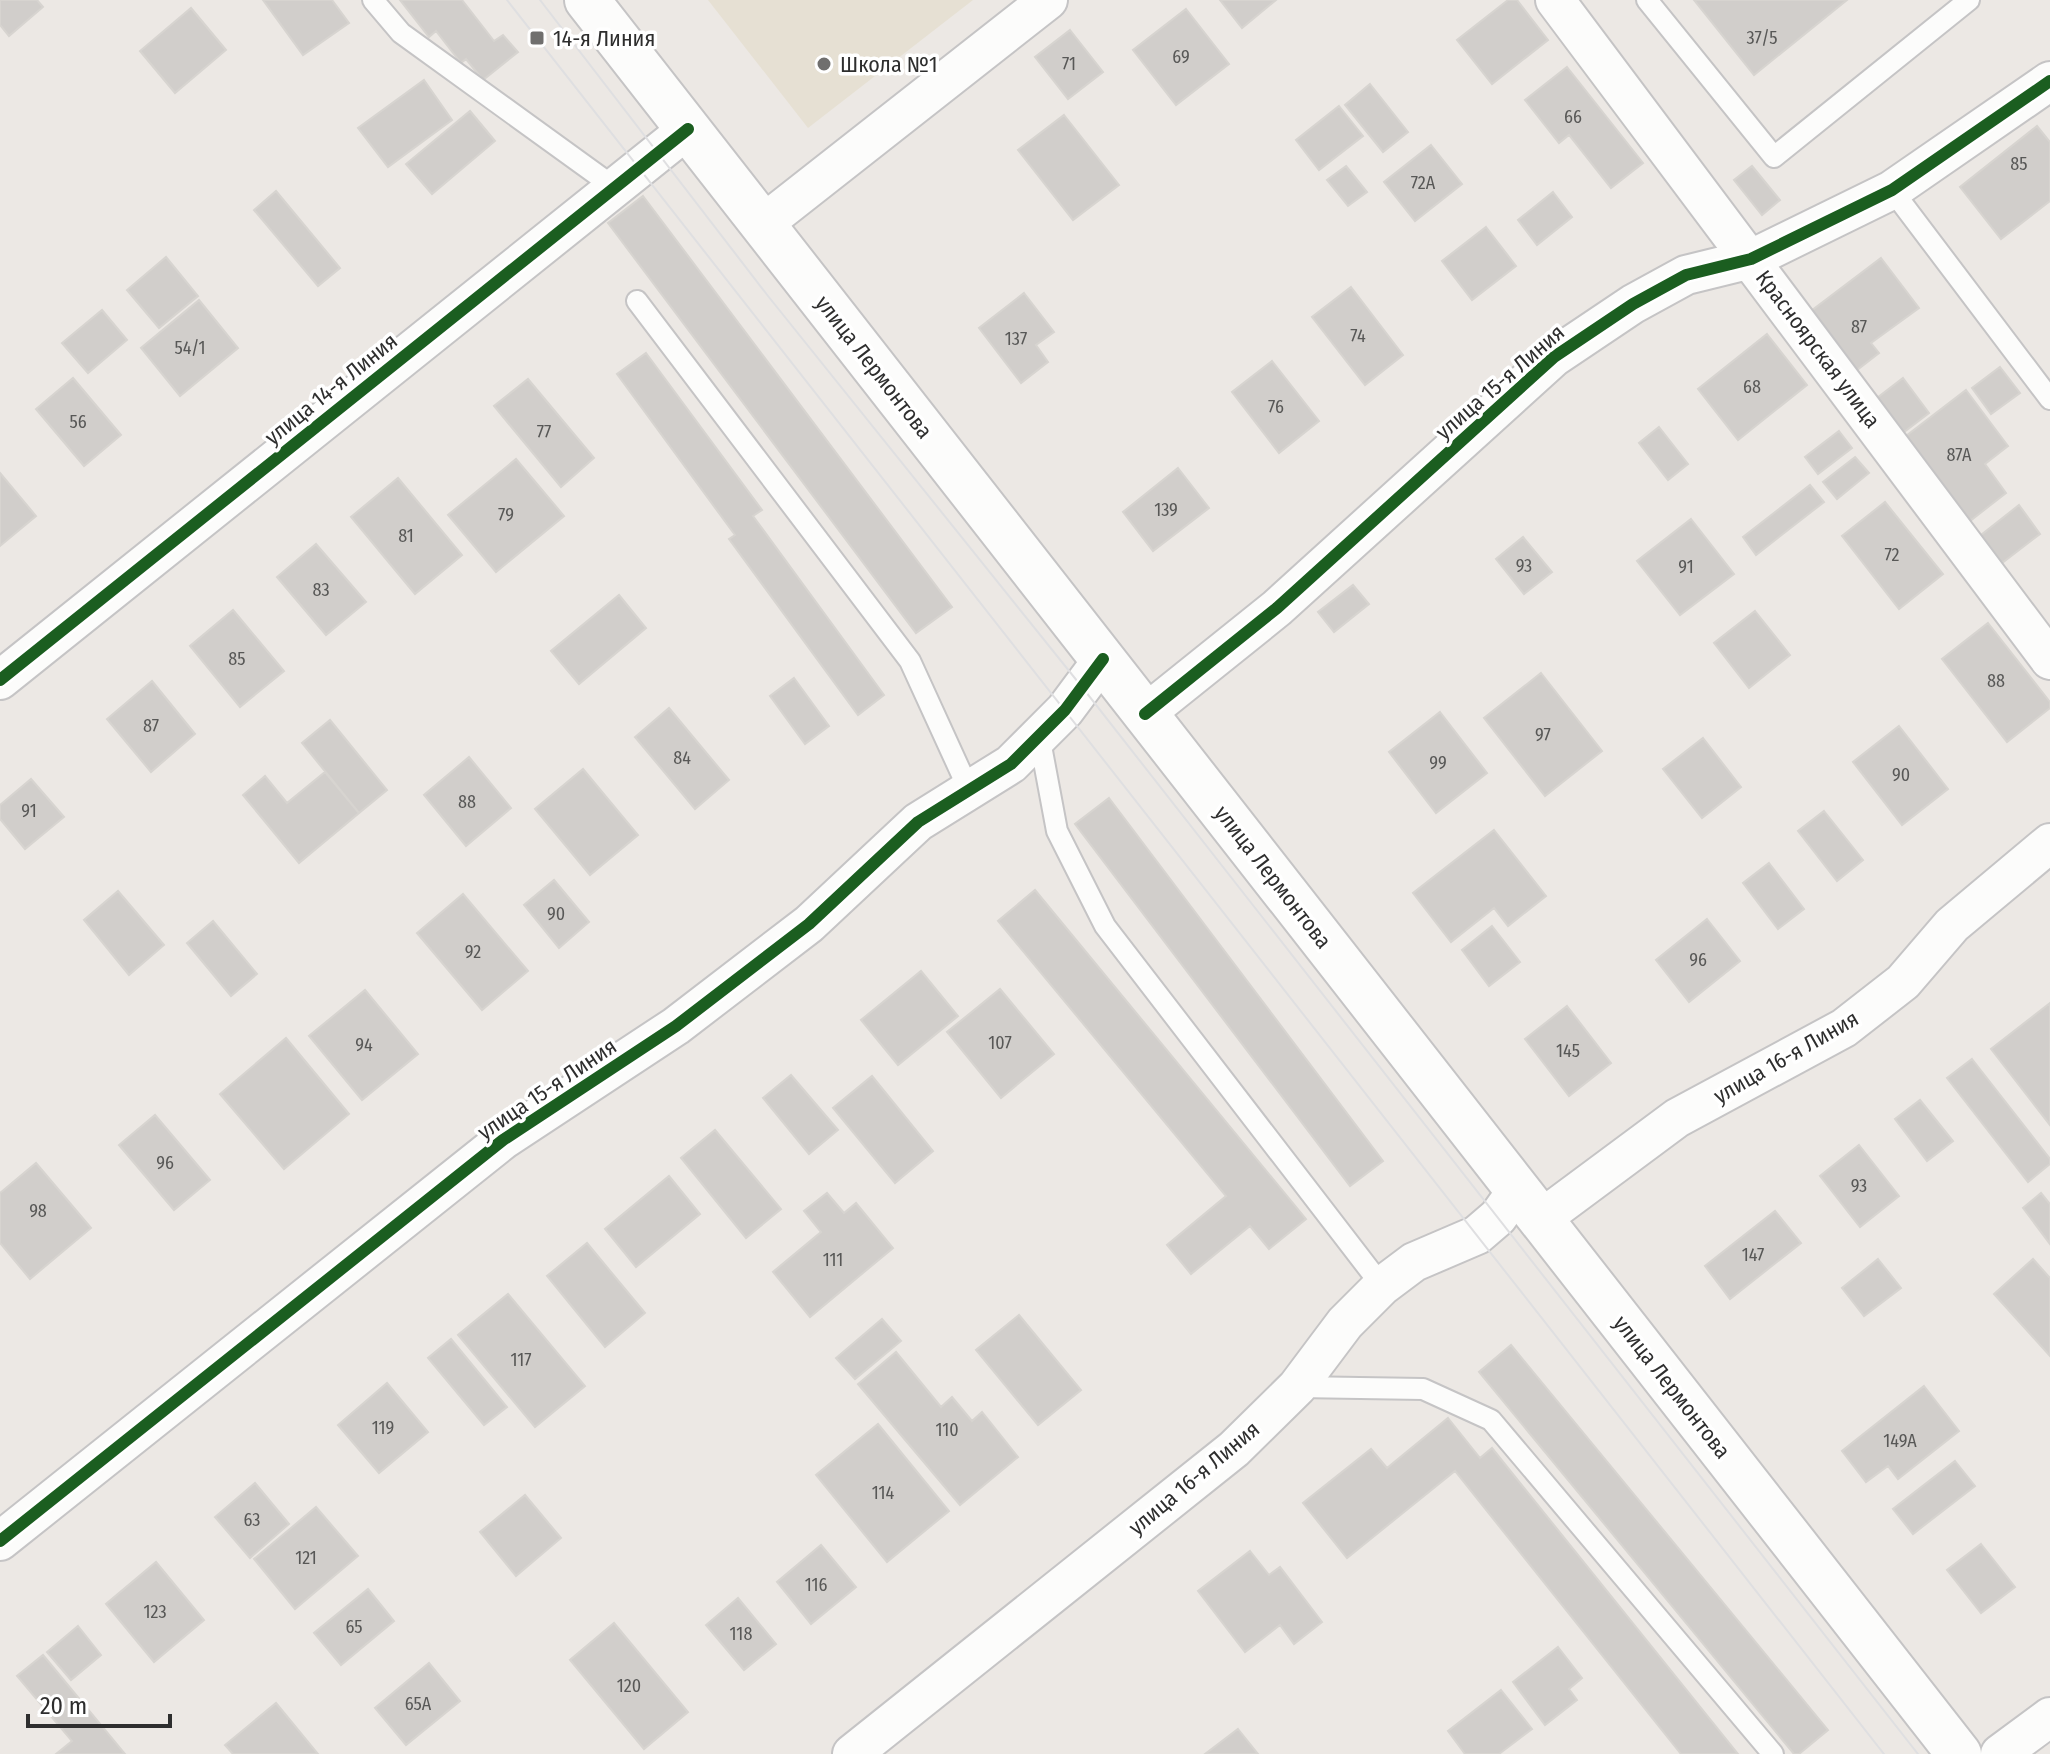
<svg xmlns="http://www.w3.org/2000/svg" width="2050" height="1754" font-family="'Fira Sans Condensed',sans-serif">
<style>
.education{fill:#e6e0d3}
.building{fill:#d1cecb;stroke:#d7d4d0;stroke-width:2}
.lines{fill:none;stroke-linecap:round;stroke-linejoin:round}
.lane-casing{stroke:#c5c4c5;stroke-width:24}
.street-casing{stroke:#c5c4c5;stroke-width:42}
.secondary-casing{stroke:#c5c4c5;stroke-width:48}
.lane{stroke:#fcfcfb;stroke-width:20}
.street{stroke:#fcfcfb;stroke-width:38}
.secondary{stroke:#fcfcfb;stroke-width:44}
.tram{stroke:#dfdfe1;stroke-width:2}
.cycleway-casing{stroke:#fff;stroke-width:17}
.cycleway{stroke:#1b5e20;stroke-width:12}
.poi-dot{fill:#706f6e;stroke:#fff;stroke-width:3}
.labels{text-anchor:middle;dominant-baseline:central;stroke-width:7;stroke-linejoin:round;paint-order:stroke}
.number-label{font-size:18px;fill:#585857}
.poi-label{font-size:22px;fill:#2e2e2e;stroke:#fff;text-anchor:start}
.street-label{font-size:22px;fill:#2e2e2e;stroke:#fff}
</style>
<rect width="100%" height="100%" fill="#ece8e4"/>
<!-- education -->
<path class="education" d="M708,0h265l-165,128z"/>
<!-- building -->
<path class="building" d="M0,0h37l6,7 -34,29 -9,-11z
M263,0h69l17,23 -46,32z
M400,0h62l32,41 9,-6 15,17 -35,28 -17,-21 -5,4 -25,-32 -7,6z
M1220,0h56l-34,28z
M1508,0h9l31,40 -56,44 -35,-44z
M1694,0h153l-93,75z
M191,8l35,42 -51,43 -35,-42z
M1186,9l43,55 -53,41 -43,-55z
M1070,30l33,42 -35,27 -33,-42z
M1567,67l76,96 -32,25 -42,-53 -10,8 -34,-43z
M424,80l28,40 -64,47 -30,-39z
M1370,84l38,48 -25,20 -38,-47z
M1339,106l24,30 -44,34 -23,-30z
M470,111l25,30 -63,53 -26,-30z
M1064,115l55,70 -46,35 -55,-70z
M2037,126l13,16v59l-49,38 -41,-52z
M1431,145l31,39 -47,37 -31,-39z
M1346,166l21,26 -19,14 -21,-26z
M1752,166l28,34 -18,15 -28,-35z
M276,191l64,77 -22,18 -64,-76z
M1553,192l19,25 -35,28 -19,-25z
M643,196l309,411 -36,26 -308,-410z
M1486,227l30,39 -44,34 -30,-39z
M166,257l32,39 -39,32 -32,-38z
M1881,258l38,50 -48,35 8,10 -22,17 -46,-59z
M1351,287l52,68 -38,30 -53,-68z
M1024,293l30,39 -18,13 12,17 -27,21 -42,-55z
M199,300l39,48 -58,48 -39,-48z
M102,310l25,30 -39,33 -26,-30z
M1767,334l40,51 -69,55 -40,-51z
M646,353l116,157 -9,6 131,179 -26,20 -129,-176 6,-4 -118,-161z
M1272,361l47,60 -40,32 -47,-61z
M2000,367l20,26 -29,21 -19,-26z
M73,378l48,57 -37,31 -48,-57z
M1903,378l26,35 -25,19 -27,-34z
M528,379l66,79 -33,29 -67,-81z
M1966,390l42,56 -23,18 21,29 -36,28 -64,-85z
M1659,427l29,37 -20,16 -29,-37z
M1839,431l13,17 -34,26 -13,-17z
M1855,457l14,16 -32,26 -14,-17z
M516,459l48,57 -68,56 -48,-57z
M1178,468l31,40 -56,43 -30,-39z
M0,473l36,43 -36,30z
M398,478l64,77 -47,39 -64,-77z
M1810,485l14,17 -68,53 -13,-18z
M1885,502l58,72 -44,35 -57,-73z
M2019,505l21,29 -38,29 -21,-28z
M1691,519l43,55 -54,41 -43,-54z
M1523,537l29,35 -28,22 -28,-35z
M316,544l50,58 -40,33 -49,-58z
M1353,585l16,19 -35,28 -16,-20z
M619,595l27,33 -67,56 -28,-33z
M233,610l51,61 -44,36 -50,-61z
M1755,611l35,44 -41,33 -35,-45z
M1988,623l62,79v6l-43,34 -65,-83z
M1541,673l61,78 -57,45 -61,-78z
M794,678l35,48 -24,18 -35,-48z
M152,681l43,53 -44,38 -44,-53z
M669,708l60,72 -34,29 -60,-72z
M1440,712l47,61 -51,40 -47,-61z
M330,720l57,70 -28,23 -57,-70z
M1899,726l49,63 -46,36 -49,-63z
M1703,738l38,49 -39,31 -39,-49z
M469,757l42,51 -45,38 -42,-51z
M583,769l55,66 -48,40 -55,-66z
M325,772l34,41 -60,50 -56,-68 22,-19 22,27z
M31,779l33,38 -39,32 -25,-30v-14z
M1109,798l274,363 -33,25 -275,-362z
M1824,811l39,49 -26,21 -39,-50z
M1494,830l52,66 -38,30 -14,-18 -43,34 -38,-49z
M1769,863l35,46 -26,20 -35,-46z
M554,880l35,42 -30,26 -35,-43z
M1035,890l271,329 -37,30 -19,-23 -59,48 -24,-29 59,-49 -228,-275z
M118,891l46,54 -35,30 -45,-55z
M463,894l65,77 -46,39 -65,-77z
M1707,919l33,42 -51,41 -33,-42z
M213,921l44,53 -26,22 -44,-53z
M1492,926l28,36 -31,24 -27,-36z
M921,971l37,45 -60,49 -37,-45z
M1000,989l54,65 -53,44 -54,-66z
M365,990l53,64 -56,46 -53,-64z
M2050,1003v122l-59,-76z
M1567,1006l44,57 -42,33 -44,-57z
M286,1038l63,76 -65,55 -64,-75z
M1972,1059l78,100v5l-22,18 -81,-104z
M791,1075l47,55 -29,24 -46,-56z
M872,1076l61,75 -38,32 -62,-75z
M1920,1100l33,41 -26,20 -32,-42z
M155,1115l55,65 -36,30 -55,-65z
M715,1130l66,79 -35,29 -65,-80z
M1859,1145l40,51 -39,31 -40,-51z
M36,1163l55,65 -61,51 -30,-36v-50z
M669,1176l31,38 -64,53 -31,-38z
M827,1193l17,20 12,-10 37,45 -83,69 -37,-45 48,-40 -17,-21z
M2041,1193l9,11v40l-27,-36z
M1775,1211l26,32 -71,56 -25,-33z
M587,1243l58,70 -40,34 -58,-71z
M1878,1259l23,29 -37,28 -22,-28z
M2033,1259l17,19v78l-56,-62z
M508,1294l77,92 -50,41 -77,-92z
M1019,1315l62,75 -43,35 -62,-75z
M882,1319l19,22 -46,38 -19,-21z
M451,1339l56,68 -23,18 -56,-67z
M1511,1345l317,385 -29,24h-5l-315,-382z
M896,1352l45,55 11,-10 20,24 10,-9 36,45 -58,48 -102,-121z
M387,1383l41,49 -49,41 -41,-48z
M1924,1386l35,45 -61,48 -10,-13 -22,16 -24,-31z
M1448,1418l32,40 12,-10 246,306h-57l-226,-283 -108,87 -44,-55 68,-54 16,19z
M878,1424l71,87 -62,51 -71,-87z
M1955,1461l20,25 -62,48 -20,-25z
M255,1483l34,41 -39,34 -35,-41z
M525,1495l36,43 -45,38 -36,-44z
M316,1507l42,49 -63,53 -41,-50z
M1981,1544l34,43 -34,26 -34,-43z
M821,1545l35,42 -45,37 -34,-42z
M1250,1551l19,24 11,-8 42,55 -28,22 -14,-19 -35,27 -47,-61z
M156,1562l48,58 -50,42 -48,-58z
M368,1589l26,32 -53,44 -27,-32z
M738,1598l38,46 -32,26 -38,-45z
M614,1623l74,89 -44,37 -74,-89z
M78,1626l23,29 -30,25 -24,-28z
M1558,1647l24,31 -13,11 8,11 -32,25 -32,-43z
M43,1655l82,99h-69l16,-13 -55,-65z
M429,1663l31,38 -54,44 -31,-37z
M1501,1690l31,39 -33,25h-34l-17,-23z
M276,1703l42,51h-85l-8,-9z
M1238,1729l20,25h-53z"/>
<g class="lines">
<defs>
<path id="lane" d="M373,0l28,33 213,154
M1647,0l127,157 195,-157
M1892,190l158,209
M637,301l273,360 59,129
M1039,735l18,96 48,95 277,360
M1297,1387l126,2 68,31 282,334"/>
<path id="street" d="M1555,0l495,660
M763,224l285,-224
M0,680l688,-551
M1145,714l132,-106 277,-251 79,-53 53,-29 65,-16 141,-69 158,-109
M1541,1219l136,-101 167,-90 59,-46 49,-57 98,-82
M0,1541l503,-401 173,-114 133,-102 109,-102 93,-58 54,-54 38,-51
M852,1754l382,-305 63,-62 48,-64 37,-37 32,-24 63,-27 21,-18 20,-28
M2000,1754l50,-37"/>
<path id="secondary" d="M587,0l1372,1754"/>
</defs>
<!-- lane casing -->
<use href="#lane" class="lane-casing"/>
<!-- street casing -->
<use href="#street" class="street-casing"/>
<!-- secondary casing -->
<use href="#secondary" class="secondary-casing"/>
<!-- lane -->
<use href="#lane" class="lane"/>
<!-- street -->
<use href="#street" class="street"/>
<!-- secondary -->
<use href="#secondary" class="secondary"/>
<!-- tram -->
<path class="tram" d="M507,0l1377,1754
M540,0l228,296 314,391 836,1067"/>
<defs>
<path id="cycleway" d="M0,680l688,-551
M1145,714l132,-106 277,-251 79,-53 53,-29 65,-16 141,-69 158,-109
M0,1541l503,-401 173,-114 133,-102 109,-102 93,-58 54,-54 38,-51"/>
</defs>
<!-- cycleway casing -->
<use href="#cycleway" class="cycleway-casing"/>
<!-- cycleway -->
<use href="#cycleway" class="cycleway"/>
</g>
<!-- markers -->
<g class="poi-dot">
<rect x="529" y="30" width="16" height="16" rx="4"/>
<circle cx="824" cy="64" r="8"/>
</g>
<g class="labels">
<!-- number labels -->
<g class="number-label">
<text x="1762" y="38">37/5</text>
<text x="1181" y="57">69</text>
<text x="1069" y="64">71</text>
<text x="1573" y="117">66</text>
<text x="2019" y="164">85</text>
<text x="1423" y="183">72А</text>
<text x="1859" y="327">87</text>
<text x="1358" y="336">74</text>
<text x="1016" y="339">137</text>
<text x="190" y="348">54/1</text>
<text x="1752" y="387">68</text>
<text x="1276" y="407">76</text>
<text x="78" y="422">56</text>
<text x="544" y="432">77</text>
<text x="1959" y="455">87А</text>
<text x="1166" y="510">139</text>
<text x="506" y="515">79</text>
<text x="406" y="536">81</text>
<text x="1892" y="555">72</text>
<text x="1524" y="566">93</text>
<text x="1686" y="567">91</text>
<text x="321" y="590">83</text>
<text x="237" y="659">85</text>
<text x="1996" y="681">88</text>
<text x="151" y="726">87</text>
<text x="1543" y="735">97</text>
<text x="682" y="758">84</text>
<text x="1438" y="763">99</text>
<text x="1901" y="775">90</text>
<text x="467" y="802">88</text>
<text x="29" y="811">91</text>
<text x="556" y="914">90</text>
<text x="473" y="952">92</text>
<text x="1698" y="960">96</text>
<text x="1000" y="1043">107</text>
<text x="364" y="1045">94</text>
<text x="1568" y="1051">145</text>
<text x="165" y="1163">96</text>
<text x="1859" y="1186">93</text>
<text x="38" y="1211">98</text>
<text x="1753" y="1255">147</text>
<text x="833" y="1260">111</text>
<text x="521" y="1360">117</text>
<text x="383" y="1428">119</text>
<text x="947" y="1430">110</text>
<text x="1900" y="1441">149А</text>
<text x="883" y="1493">114</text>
<text x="252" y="1520">63</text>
<text x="306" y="1558">121</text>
<text x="816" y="1585">116</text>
<text x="155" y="1612">123</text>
<text x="354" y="1627">65</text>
<text x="741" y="1634">118</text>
<text x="629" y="1686">120</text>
<text x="418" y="1704">65А</text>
</g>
<!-- poi labels -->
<g class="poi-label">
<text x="553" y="38">14-я Линия</text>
<text x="840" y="64">Школа №1</text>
</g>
<!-- street labels -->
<g class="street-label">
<text transform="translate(1818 349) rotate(53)">Красноярская улица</text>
<text transform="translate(874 367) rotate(52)">улица Лермонтова</text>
<text transform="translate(1500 382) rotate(-41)">улица 15-я Линия</text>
<text transform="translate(331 389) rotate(-39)">улица 14-я Линия</text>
<text transform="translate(1273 877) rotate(52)">улица Лермонтова</text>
<text transform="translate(1786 1057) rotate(-30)">улица 16-я Линия</text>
<text transform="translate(547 1089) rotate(-34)">улица 15-я Линия</text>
<text transform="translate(1672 1387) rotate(52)">улица Лермонтова</text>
<text transform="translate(1194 1478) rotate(-40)">улица 16-я Линия</text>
</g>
</g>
<!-- scale -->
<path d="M28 1714v12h142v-12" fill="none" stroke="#2e2e2e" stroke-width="4"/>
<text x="40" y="1714" font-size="24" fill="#2e2e2e" stroke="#ffffff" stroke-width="6" paint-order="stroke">20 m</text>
</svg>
